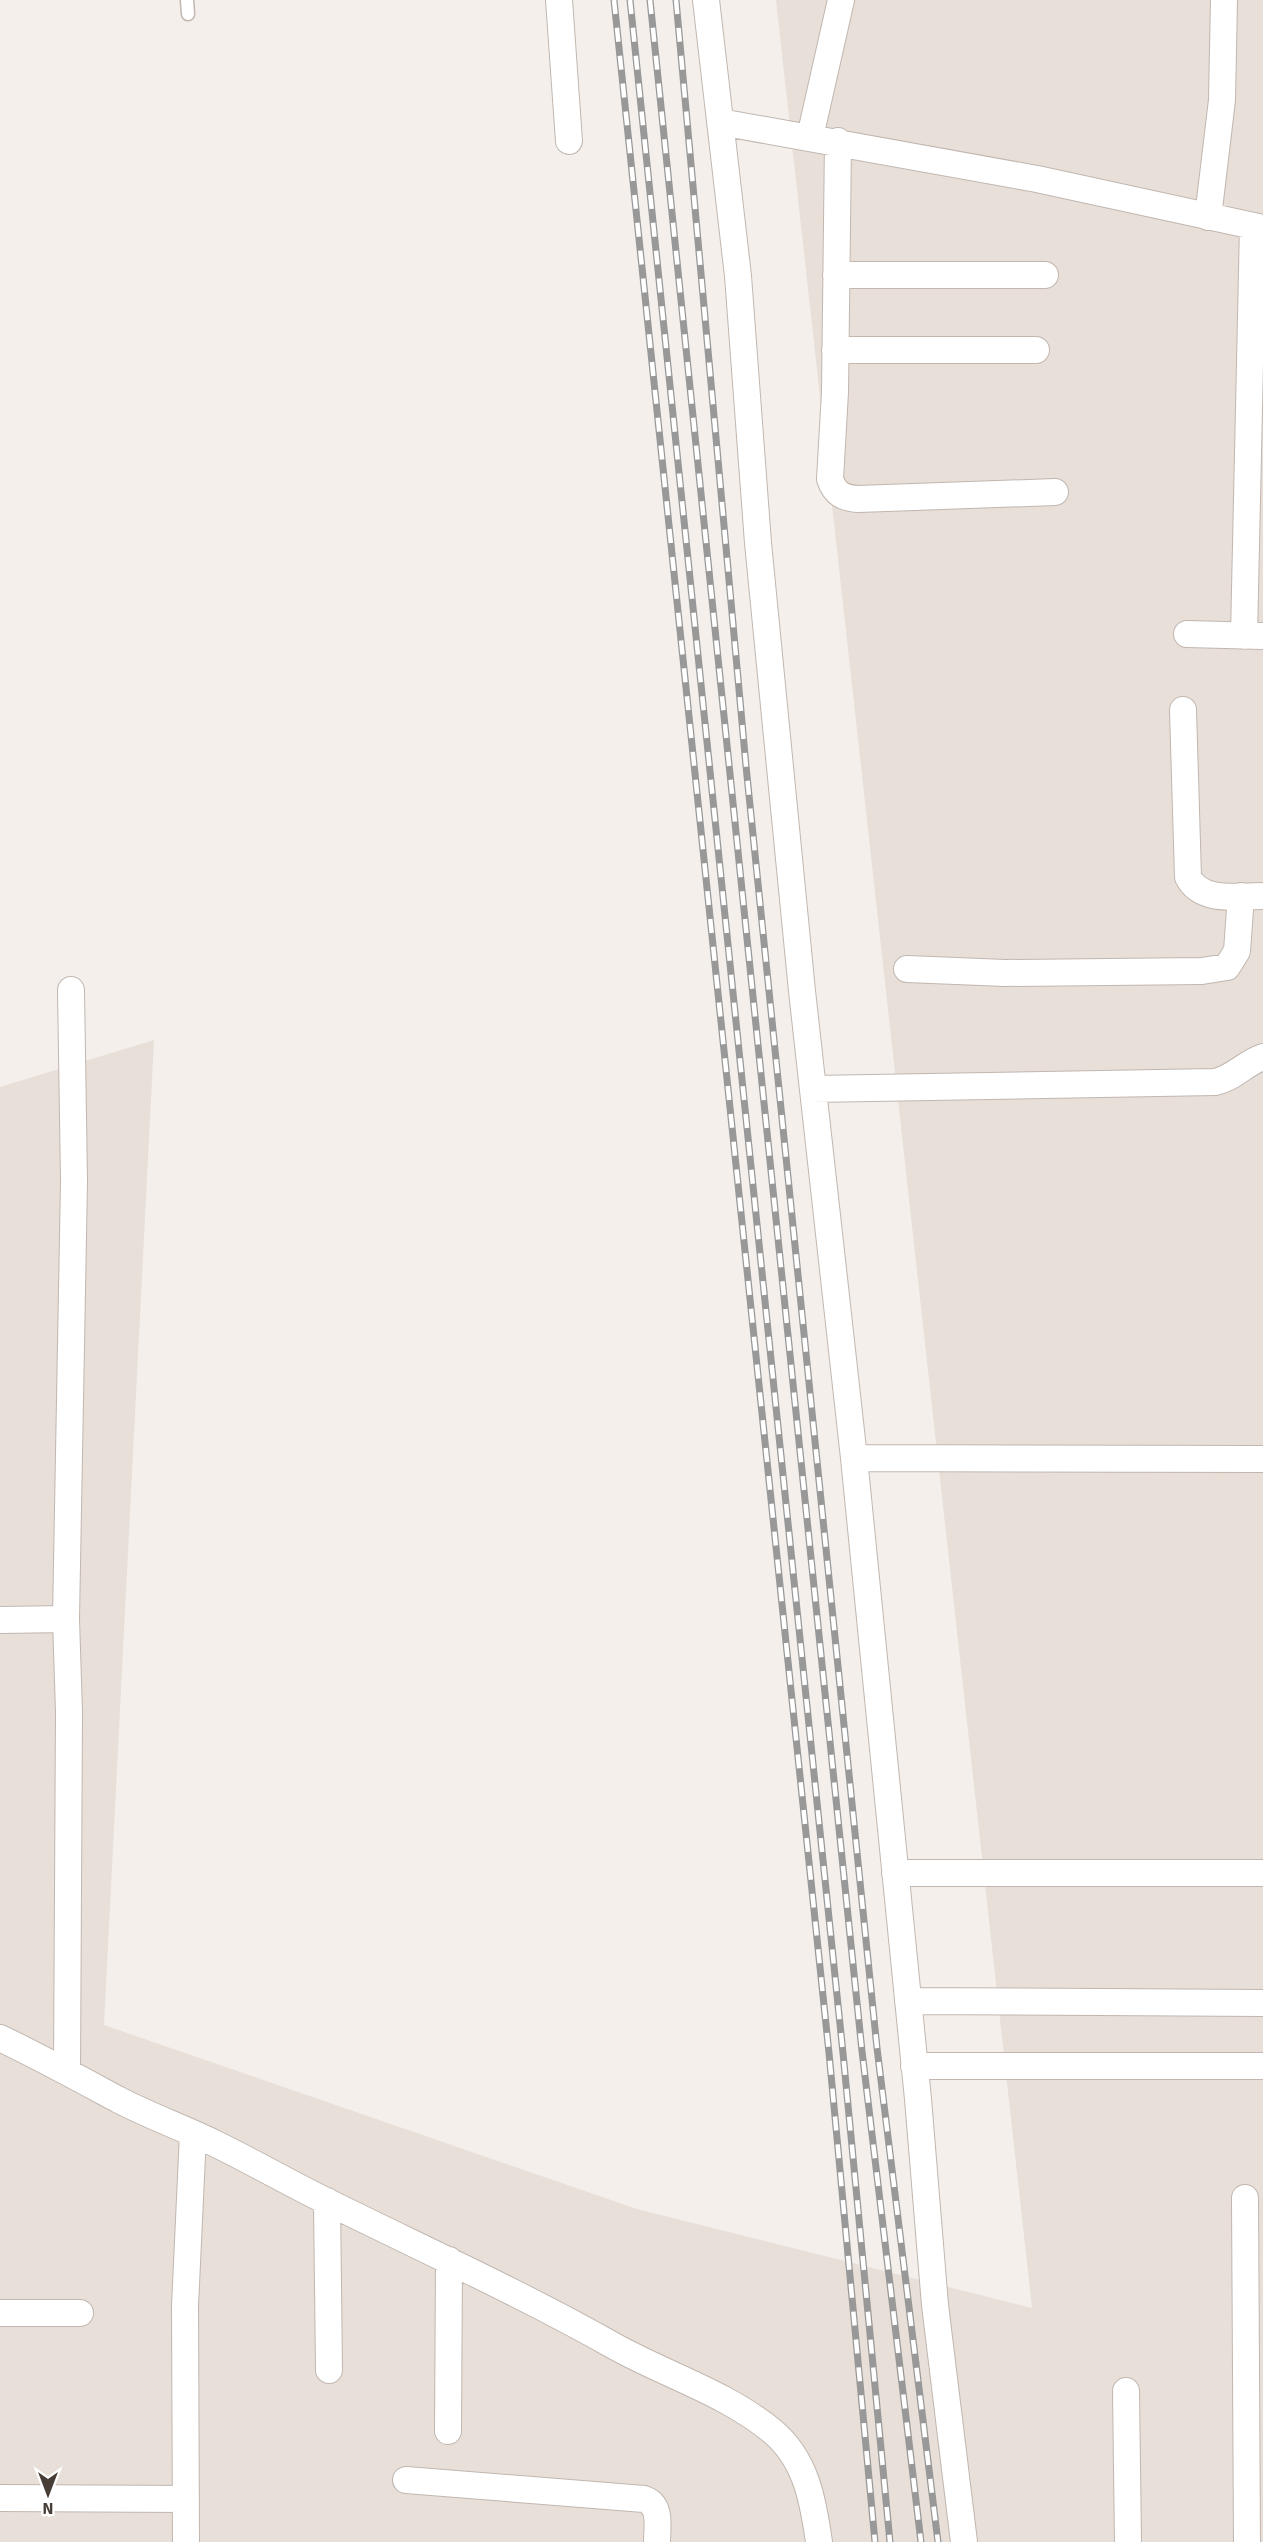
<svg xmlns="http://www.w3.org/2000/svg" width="1263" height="2542" font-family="Signika,sans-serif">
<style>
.residential{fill:#e7dfd8}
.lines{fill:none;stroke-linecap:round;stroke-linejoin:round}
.service-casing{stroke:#c1b7b0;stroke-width:15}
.minor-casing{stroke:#c1b7b0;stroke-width:28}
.service{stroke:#fff;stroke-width:12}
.minor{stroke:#fff;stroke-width:26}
.rail-casing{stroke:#989898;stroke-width:7}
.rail{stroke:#fff;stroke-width:4.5;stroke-dasharray:14;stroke-linecap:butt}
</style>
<rect width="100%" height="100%" fill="#f4efea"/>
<!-- residential -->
<path class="residential" d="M776,0h487v2542h-1263v-1455l154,-47 -50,985 533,184 395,99z"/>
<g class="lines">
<defs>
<path id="service" d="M187,0l1,14"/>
<path id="minor" d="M559,0l10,141
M706,0l32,276 20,267 44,448 52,467 64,641 17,206 29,237
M720,122l317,57 226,49
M810,137l31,-137
M838,141l-3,251 -5,87c5,15 13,19 28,20l197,-7
M1208,217l14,-117 2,-100
M836,275h209
M835,350h201
M1187,634l76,2
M1244,636l9,-410
M1183,710l5,167c13,26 49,19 75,19
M907,969l98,4 197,-2 25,-4 10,-16 4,-55
M813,1089l402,-7c19,-4 30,-19 48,-25
M854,1458l409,1
M0,1620l66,-1
M895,1873h368
M908,2001l355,2
M0,2038c40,19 80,41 119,62 31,16 64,28 95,43 39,19 77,41 116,60 95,47 192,91 284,143 52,29 112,47 158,85 34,28 41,69 47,111
M914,2066h349
M67,2070l2,-358 -3,-93 8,-438 -3,-191
M1245,2198l2,344
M327,2201l2,169
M0,2313h80
M1126,2391l2,151
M448,2431l1,-171
M406,2480l238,19c18,6 13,28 13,43
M0,2498l186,1
M186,2542l-1,-236 8,-172"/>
</defs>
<!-- service casing -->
<use href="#service" class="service-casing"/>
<!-- minor casing -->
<use href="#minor" class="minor-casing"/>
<!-- service -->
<use href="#service" class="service"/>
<!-- minor -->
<use href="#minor" class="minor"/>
<defs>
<path id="rail" d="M614,0l215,2053 46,489
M630,0l213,2053 47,489
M650,0l212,2051 59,491
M676,0l70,766 131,1282 61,494"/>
</defs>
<!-- rail casing -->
<use href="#rail" class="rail-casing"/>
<!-- rail -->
<use href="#rail" class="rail"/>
</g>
<!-- north arrow -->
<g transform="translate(48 2494) rotate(180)" stroke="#ffffff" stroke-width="4.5" paint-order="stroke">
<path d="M0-4.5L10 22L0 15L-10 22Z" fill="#473e38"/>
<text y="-9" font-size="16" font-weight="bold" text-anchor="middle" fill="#473e38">N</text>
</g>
</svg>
